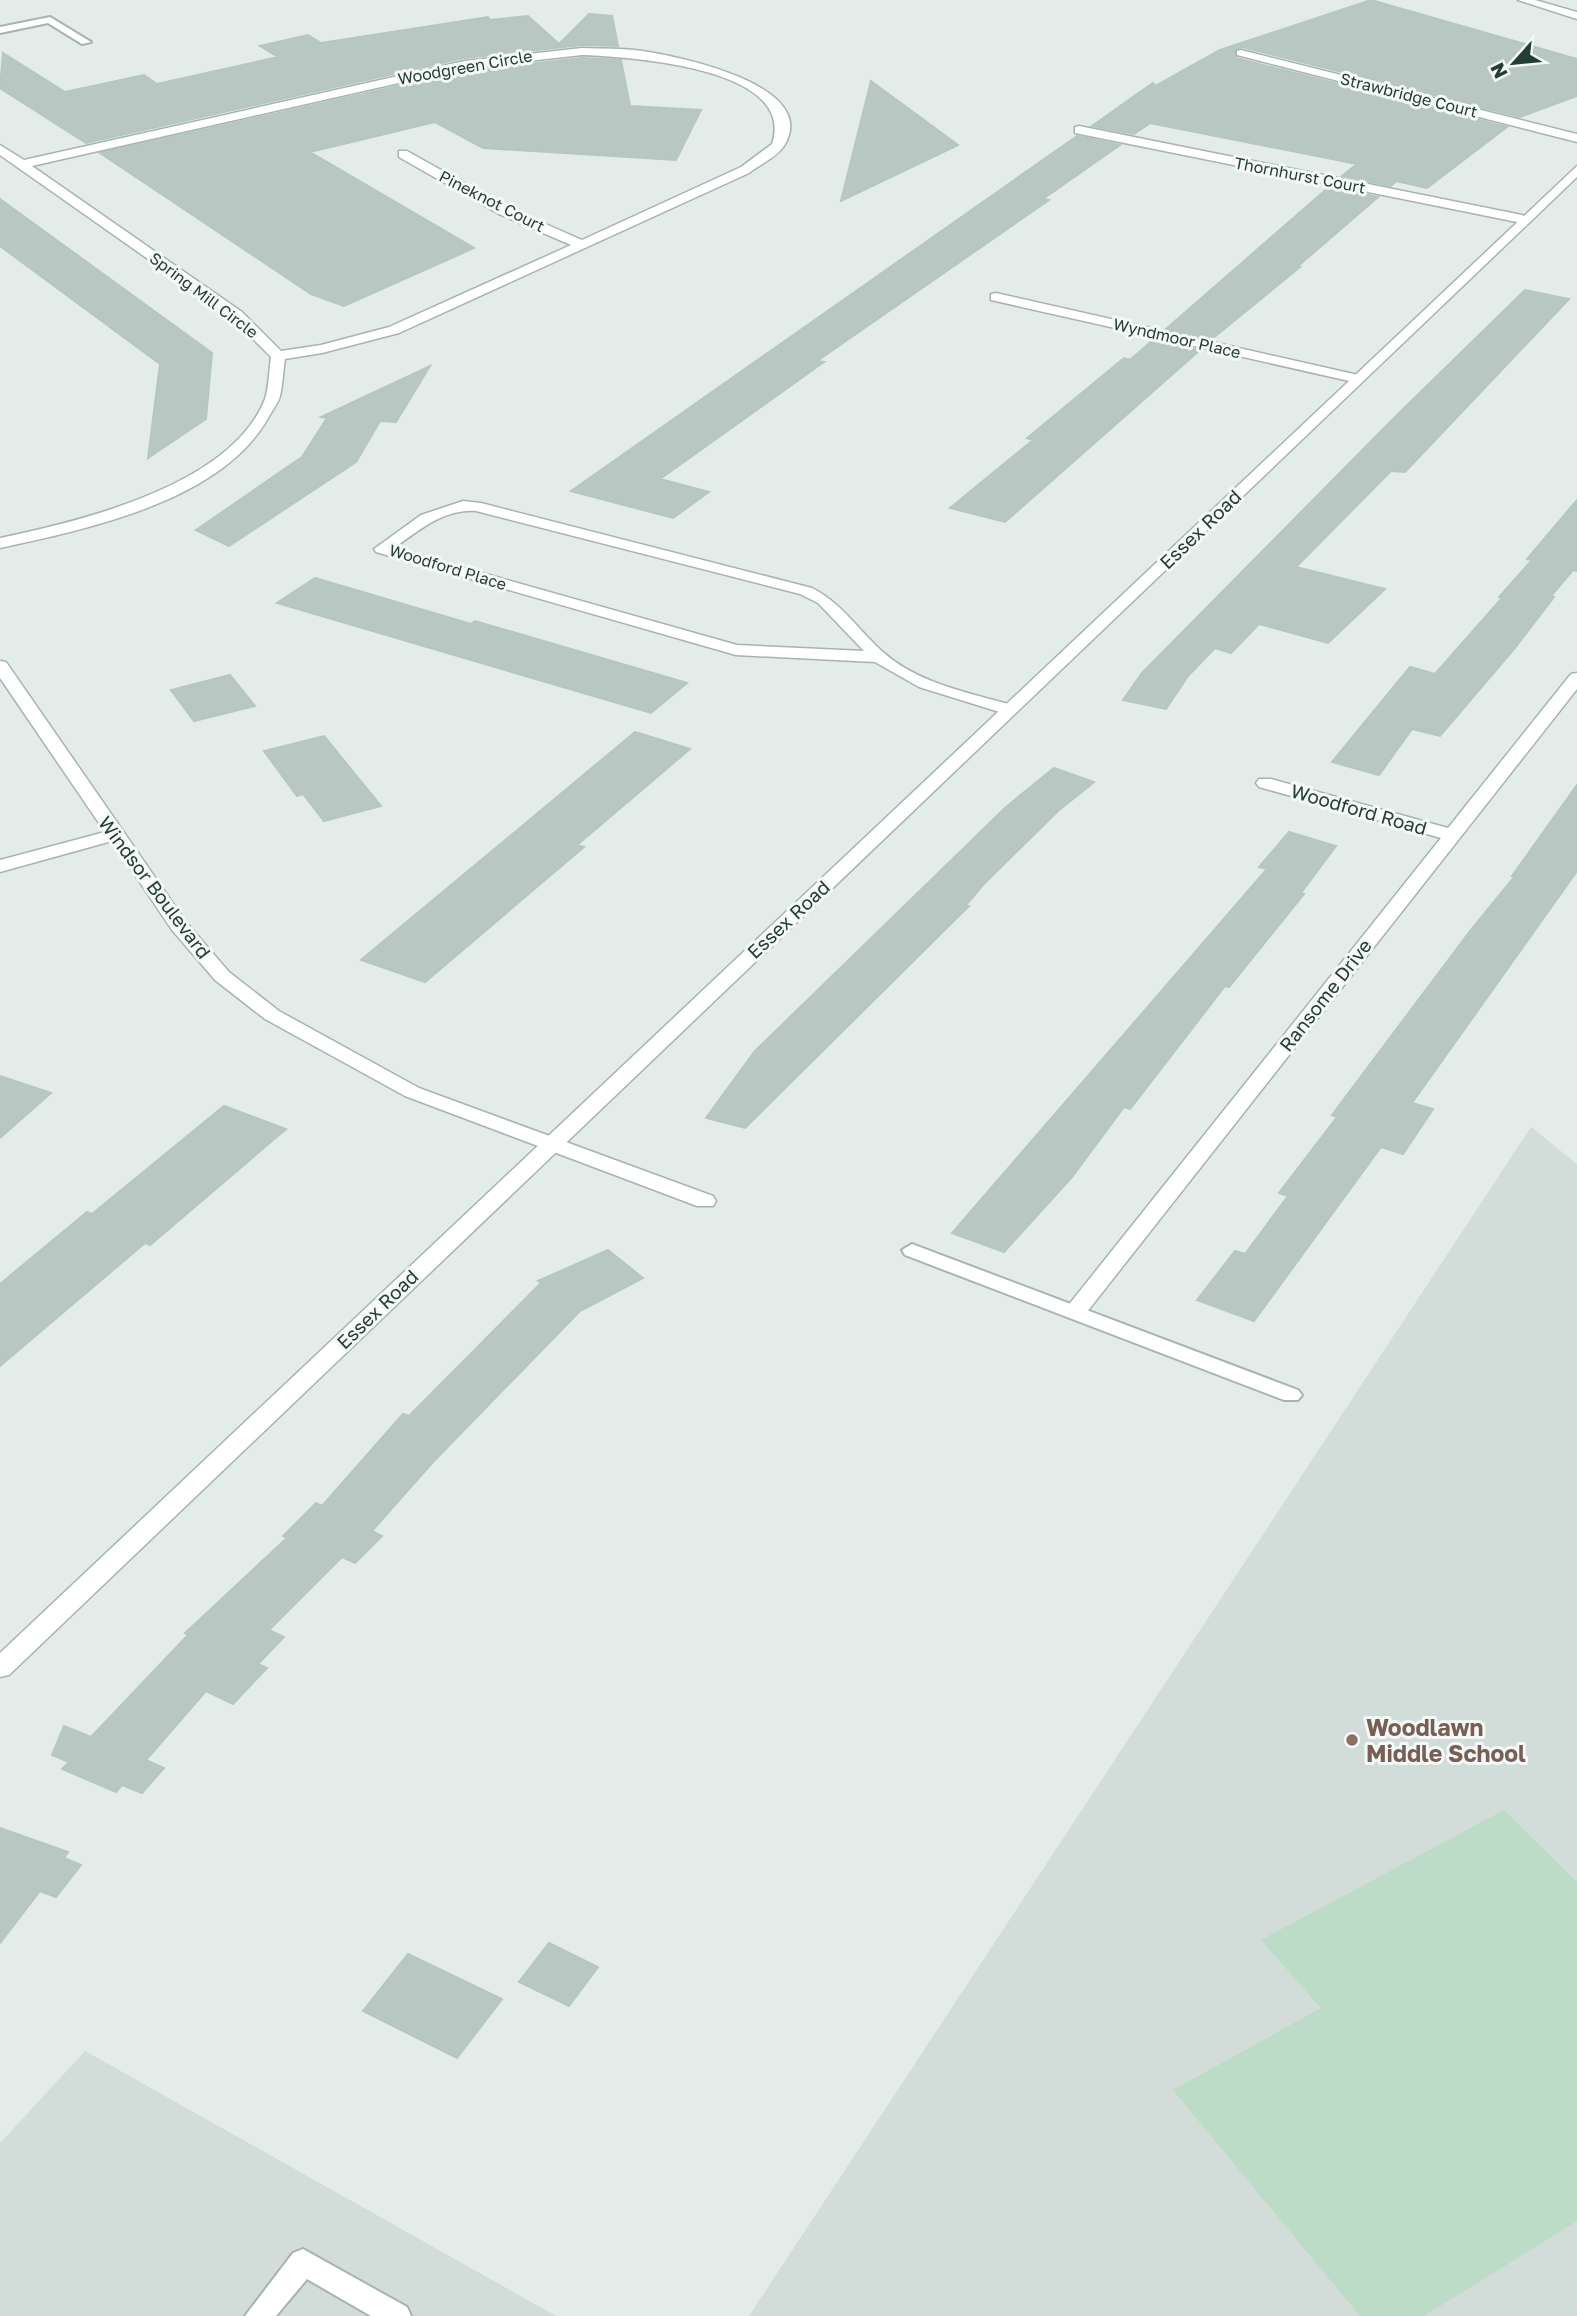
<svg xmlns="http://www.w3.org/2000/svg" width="1577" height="2316" font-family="'Golos Text',sans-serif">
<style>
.built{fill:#d2dcd8}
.green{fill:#bddcc7}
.building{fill:#b9c7c2;stroke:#b6c6c0;stroke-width:2}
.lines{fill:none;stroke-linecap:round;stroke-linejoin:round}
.service-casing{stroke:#a6b4b0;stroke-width:4}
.minor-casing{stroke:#a6b4b0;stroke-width:3}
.tertiary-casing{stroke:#a6b4b0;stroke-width:3}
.service{fill:#fff;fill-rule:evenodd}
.minor{fill:#fff;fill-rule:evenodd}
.tertiary{fill:#fff;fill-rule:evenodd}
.education-dot{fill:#8d6e63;stroke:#f4f9f7;stroke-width:2.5}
.labels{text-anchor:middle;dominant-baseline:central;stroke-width:6;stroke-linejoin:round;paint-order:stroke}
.far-street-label{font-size:16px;fill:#243d37;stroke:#f4f9f7}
.street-label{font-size:19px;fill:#243d37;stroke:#f4f9f7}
.near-education-label{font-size:23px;font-weight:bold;fill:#785e54;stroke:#f4f9f7;text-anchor:start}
</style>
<rect width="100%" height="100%" fill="#e3ece9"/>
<!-- built -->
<path class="built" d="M1531,1127l46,37v1152h-828z
M85,2051l471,265h-556v-173z"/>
<!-- green -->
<path class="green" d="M1504,1810l73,72v339l-153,95h-64l-187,-226 148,-82 -60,-68z"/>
<!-- building -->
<path class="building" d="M1371,0l206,59v37l-57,21 -278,-70 -7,2 1,9 271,69 -80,61 -31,-7 -5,5 -49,-10 15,-12 -207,-41 -16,11 -42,-8 61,-43 2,3 65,-36z
M589,14l23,2 6,30 -36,-1 -118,13 -378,85 -86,-55 3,-35 62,39 79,-17 13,9 121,-27 -18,-11 48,-11 13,8 167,-26 2,3 38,-4 31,28z
M582,58l39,2 9,46 71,4 -25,50 -193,-12 -48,-26 -125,30 164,96 -130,58 -33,-12 -211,-141 365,-82z
M871,81l87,64 -117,56z
M1077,136l43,9 -77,54 6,1 -232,161 7,1 -164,117 49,13 -36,26 -102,-27z
M1329,187l49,10 -81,70h3l-88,72 -46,-10z
M0,199l212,154 -6,66 -58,39 12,-94 -160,-118z
M1525,290l44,9 -164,173 -14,-1 -95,96 89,22 -57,54 -69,-19 -28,29 -16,-5 -27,28 -22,33 -43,-9 19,-27 253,-256z
M1154,339l46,11 -195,172 -55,-14 83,-68 -6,-2 97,-80 6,2z
M430,366l-34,56 -16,-1 -24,41 -127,84 -33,-16 106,-73 25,-39 -6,-1z
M1577,500v71l-4,-1 -22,26 3,1 -40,52 -74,87 -28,-7 -33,46 -47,-13 78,-95 25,7 67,-76 -3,-1 33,-37 -5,-1z
M315,578l156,46 4,-3 212,62 -36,30 -374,-110z
M230,675l25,31 -61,15 -23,-31z
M635,732l55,17 -113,96 7,2 -159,135 -64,-22z
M324,736l57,70 -57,15 -21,-27 -6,2 -33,-45z
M1054,768l40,14 -36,29 -75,74 -17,20 3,1 -224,222 -39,-10 49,-67 251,-244z
M1577,785v86l-165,232 21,6 -30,45 -22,-7 -127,174 -57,-21 38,-49 10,3 43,-58 -9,-3 58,-76 -5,-2 138,-184 45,-55h-3z
M1289,832l47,14 -35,47 3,1 -75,93 -4,-1 -95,123 -6,-2 -52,70 -68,75 -52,-19 315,-364 -8,-2z
M0,1076l51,17 -51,45z
M224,1106l62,23 -136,116 -5,-2 -145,123v-82l87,-72 5,2z
M608,1250l35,28 -63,33 -147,151 -61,69 10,5 -27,27 -13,-6 -73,73 15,7 -26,27 9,4 -34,36 -27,-13 -60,69 18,8 -22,25 -20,-8 -6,7 -54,-23 7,-7 -17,-7 12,-29 27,11 97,-102 -3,-2 102,-95 -4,-2 33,-33 6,3 81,-92 6,2 132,-133 -3,-2z
M0,1828l68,24 -4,6 17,7 -25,32 -16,-6 -40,52z
M549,1943l49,24 -29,39 -50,-24z
M408,1954l94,45 -45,59 -94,-47z"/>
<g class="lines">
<defs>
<path id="service" d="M50,17l41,25 -9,2 -34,-21 -48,10v-6z
M912,1244l386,146 4,5 -4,5h-14l-379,-145 -3,-5z
M303,2249l104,58 4,9h-40l-64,-37 -31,37h-31l48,-63z"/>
<path id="minor" d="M1518,0h17l42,12v7z
M582,48c20,1 40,0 60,3 35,5 180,34 142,95 -7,11 -25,19 -35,27l-350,160 -77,20 -37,6c-2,12 -2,25 -5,37 -2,8 -9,16 -13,24 -48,82 -180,109 -267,128v-10c81,-17 231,-52 265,-139 4,-12 4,-29 6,-42l-39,-39 -232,-163v-10l24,15 441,-99zM582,55c47,2 216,12 190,89l-31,23 -159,73 -73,-32 -102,-57h-8v6l100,57 72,31 -182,82 -68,18 -40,6 -39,-39 -210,-146 433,-98z
M1241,50l336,84v8l-340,-87v-4z
M1079,126l443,89 6,4 -6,4 -447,-90v-6z
M996,293l362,82 7,4 -7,4 -367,-83v-6z
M463,501l18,2 331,85c30,15 47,43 72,65 35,31 87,40 131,53l3,4 -9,5 -90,-28 -44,-25 -139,-7 -360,-103 -2,-3 47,-34zM476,511l324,83 18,9 46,48 -127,-6 -343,-97c26,-18 49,-39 82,-37z
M0,661l6,1 180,260 43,50 50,39 140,77 294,108 3,5 -3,5h-16l-292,-110 -140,-77 -50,-39 -43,-50 -60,-89 -112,31v-12l105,-28 -105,-154z
M1577,673v16l-494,628h-16l-3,-5 3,-5 374,-469 -182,-51 -3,-4 3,-4h12l177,49 123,-154z"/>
<path id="tertiary" d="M1577,166v11l-1568,1498 -9,2v-24z"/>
</defs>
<!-- service casing -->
<use href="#service" class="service-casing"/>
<!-- minor casing -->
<use href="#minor" class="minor-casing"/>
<!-- tertiary casing -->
<use href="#tertiary" class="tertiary-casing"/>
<!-- service -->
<use href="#service" class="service"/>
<!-- minor -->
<use href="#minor" class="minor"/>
<!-- tertiary -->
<use href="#tertiary" class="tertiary"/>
</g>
<!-- markers -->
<circle class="education-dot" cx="1352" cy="1740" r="7"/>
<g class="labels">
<!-- far-street labels -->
<g class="far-street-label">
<text transform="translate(465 67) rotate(-10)">Woodgreen Circle</text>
<text transform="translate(1409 95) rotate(14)">Strawbridge Court</text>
<text transform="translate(1300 175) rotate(11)">Thornhurst Court</text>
<text transform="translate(492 201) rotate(27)">Pineknot Court</text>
<text transform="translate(204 295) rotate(37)">Spring Mill Circle</text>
<text transform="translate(1177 338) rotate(13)">Wyndmoor Place</text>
<text transform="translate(448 567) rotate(17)">Woodford Place</text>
</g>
<!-- street labels -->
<g class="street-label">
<text transform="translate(1200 529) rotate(-44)">Essex Road</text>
<text transform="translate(1359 809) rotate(16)">Woodford Road</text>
<text transform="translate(155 887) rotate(53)">Windsor Boulevard</text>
<text transform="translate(788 919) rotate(-43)">Essex Road</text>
<text transform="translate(1325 995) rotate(-52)">Ransome Drive</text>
<text transform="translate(377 1309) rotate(-44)">Essex Road</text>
</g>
<!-- near-education labels -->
<g class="near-education-label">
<text x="1366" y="1727">Woodlawn<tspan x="1366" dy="26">Middle School</tspan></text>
</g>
</g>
<!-- north arrow -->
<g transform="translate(1514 63) rotate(243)" stroke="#f4f9f7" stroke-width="5" paint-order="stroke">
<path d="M0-5L12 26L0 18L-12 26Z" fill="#243d37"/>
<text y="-10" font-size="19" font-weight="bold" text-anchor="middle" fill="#243d37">N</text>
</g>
</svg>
